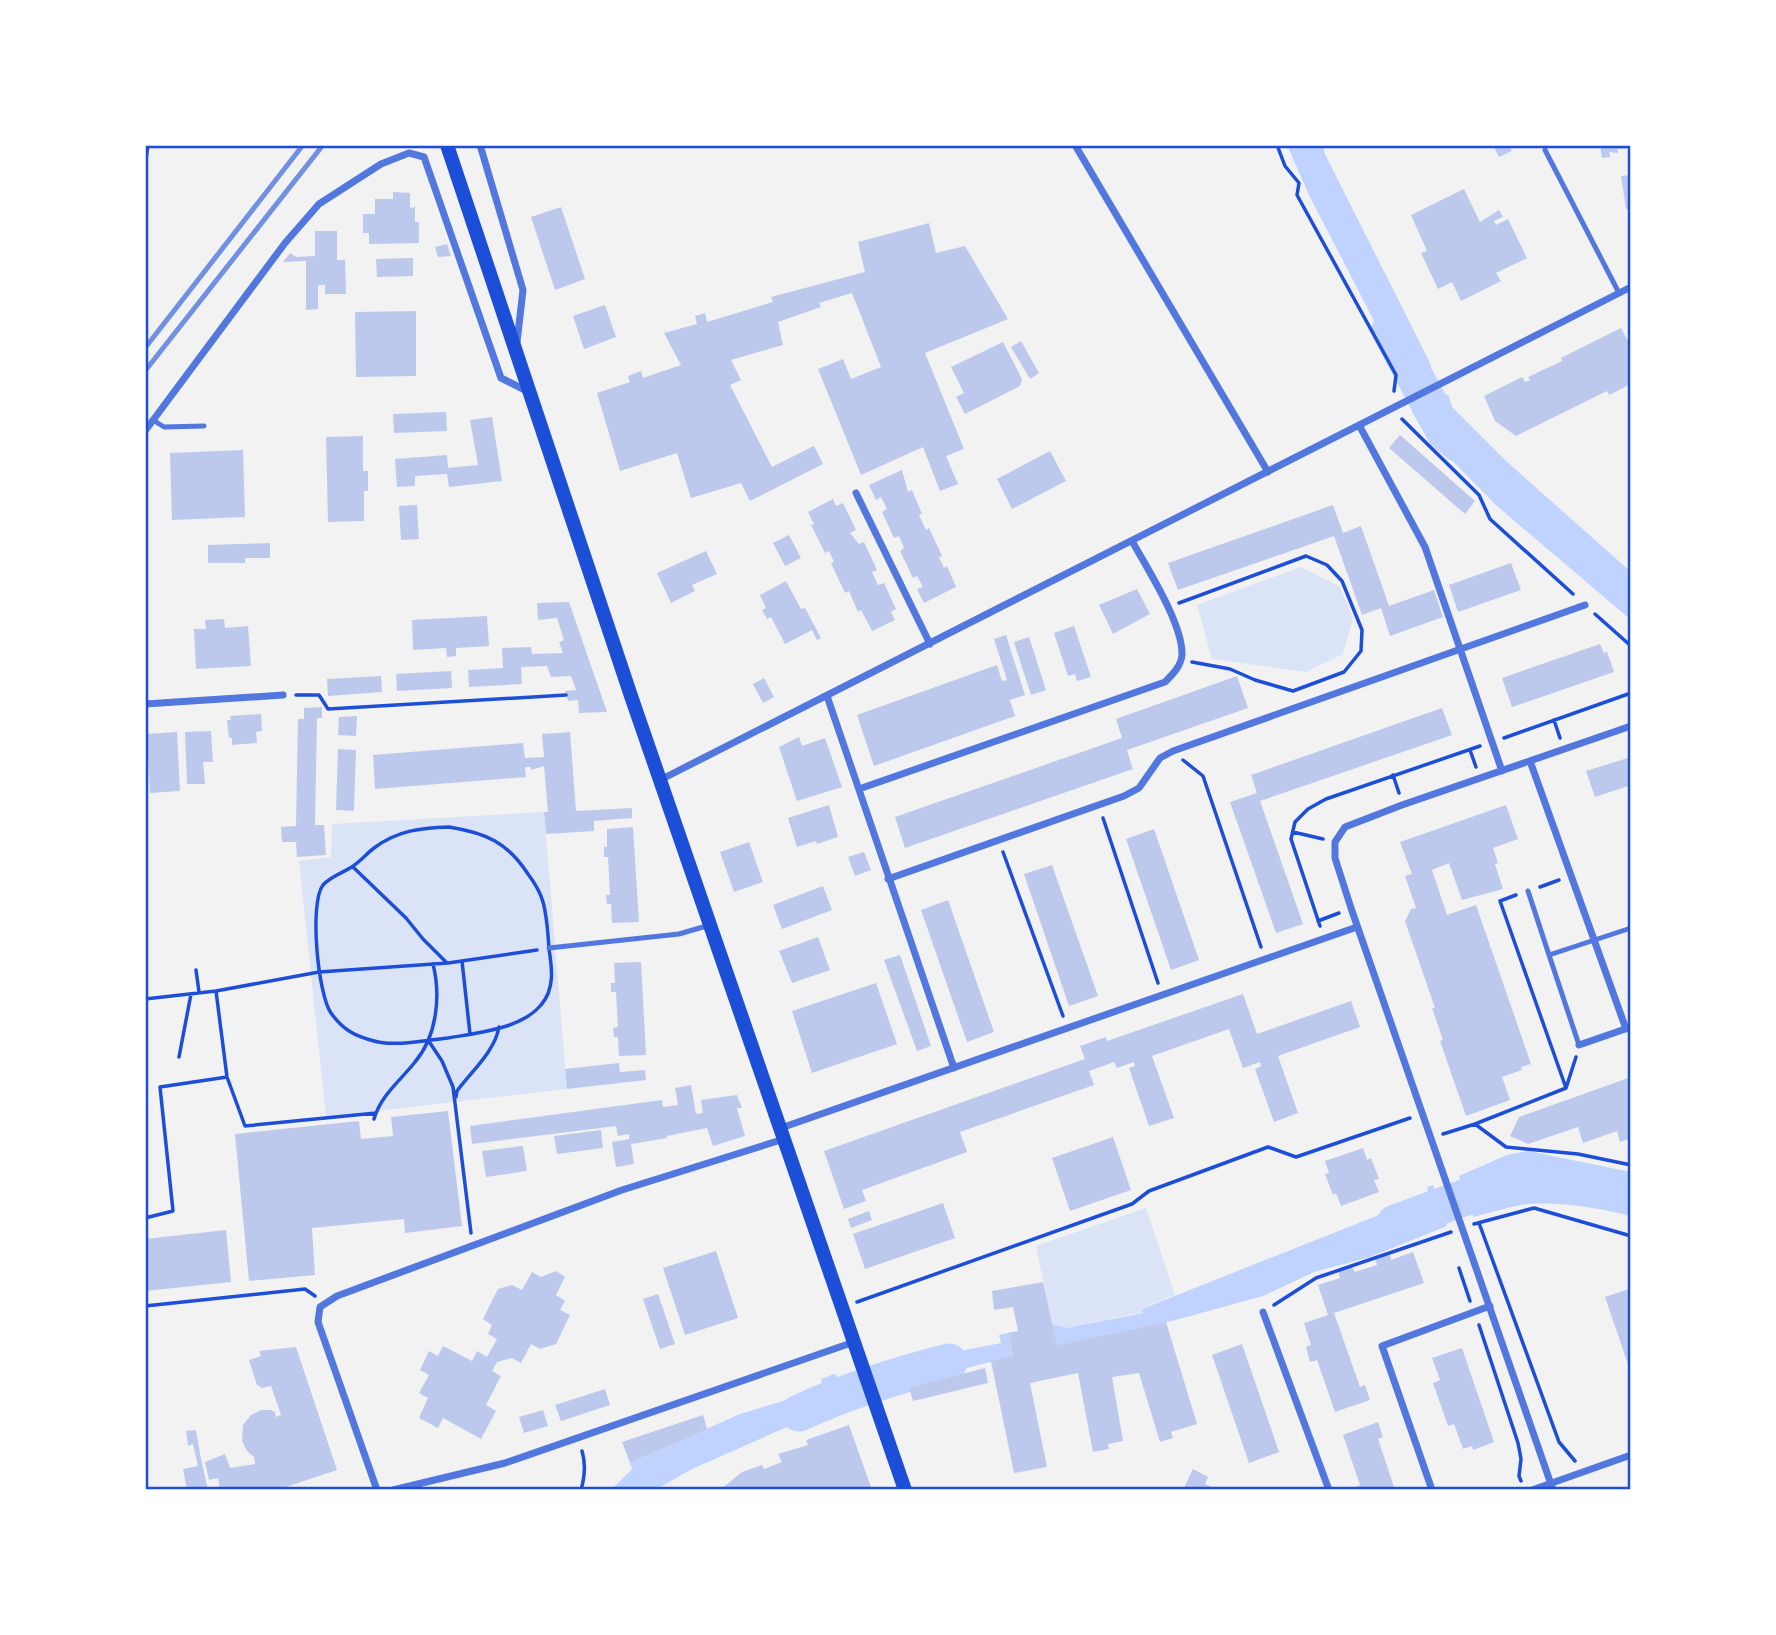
<svg xmlns="http://www.w3.org/2000/svg" width="1776" height="1635" font-family="Poppins,sans-serif">
<style>
.green{fill:#dbe4f7}
.water{fill:#bfd3fe}
.lines{fill:none;stroke-linecap:round;stroke-linejoin:round}
.river{stroke:#bfd3fe;stroke-width:37}
.building{fill:#bdc9ec}
.path{stroke:#1d4ed8;stroke-width:3.5}
.service{stroke:#5277de;stroke-width:5}
.minor{stroke:#5277de;stroke-width:7}
.secondary{stroke:#1d4ed8;stroke-width:14}
.rail{stroke:#7290e2;stroke-width:5}
.neatline{fill:none;stroke:#1d4ed8;stroke-width:2.5}
</style>
<rect width="100%" height="100%" fill="#f2f2f2"/>
<!-- green -->
<path class="green" d="M1301,567l38,19 14,31 -10,37 -37,18 -94,-13 -15,-54z
M544,812l23,277 -241,28 -27,-256 32,-4 1,-33z
M1146,1208l29,87 -33,13 1,4 -77,16 -14,-4 -16,-78z"/>
<!-- water -->
<path class="water" d="M1287,145h36l2,9 106,211 -28,12 -94,-182z
M1448,394l4,13 54,54 125,111v48l-134,-114 -73,-74 -12,-20z
M1528,1151l103,21v44c-31,-8 -78,-16 -110,-11 -16,3 -32,8 -48,12l-14,-41 48,-21z
M1433,1185l14,41 -77,31 -56,15 -51,24 -91,25 -115,24 -5,-21 14,4 77,-15 -1,-4 287,-114 -2,-8z
M1008,1333l5,23 -108,28 -7,-21 103,-20 -2,-8z
M834,1374l2,1 11,30 -44,15 -111,49 -37,21h-44l21,-21 -2,-6 110,-49 83,-25 -2,-10z"/>
<g class="lines">
<!-- river -->
<path class="river" d="M1390,330l54,101 15,13
M1395,1223l112,-41 8,1
M799,1413c48,-22 99,-38 150,-51"/>
</g>
<!-- building -->
<path class="building" d="M1493,145h16l3,6 -13,6z
M1600,145h26v4h-8v4l-9,-1 1,5 -8,1z
M1631,175v34h-5l-5,-33z
M1464,189l16,33 19,-12 4,7 -9,4 2,4 12,-6 19,39 -31,15 5,8 -40,20 -9,-19 -14,7 -17,-36 6,-2 -16,-36z
M393,192l17,1v15l5,-1v15h4v21l-50,1v-11h-6v-19h12v-15h18z
M561,207l24,72 -30,11 -24,-73z
M929,223l7,30 29,-7 43,73 -83,34 39,96 -18,7 12,28 -18,7 -17,-44 -62,28 -43,-106 25,-10 8,20 30,-12 -29,-74 -33,10 2,4 -43,15 5,23 -52,15 10,20 -11,5 42,82 42,-21 9,18 -73,37 -9,-18 -50,15 -14,-45 -57,18 -23,-78 33,-11 -2,-6 13,-5 2,7 38,-13 -17,-32 33,-9 -2,-8 10,-3 2,9 66,-20 -2,-5 94,-25 -7,-30z
M315,231h22v29h8l1,34h-21v-9h-7v24l-12,1v-49l-23,1 7,-9 6,4 19,-1z
M447,244l4,12 -13,1 -3,-10z
M413,258v18l-36,1 -1,-18z
M605,305l11,32 -32,12 -11,-33z
M416,311v65l-60,1 -1,-65z
M1621,328l10,19v37l-22,11 -2,-4 -91,45 -21,-15 -11,-25 38,-19 3,5 5,-2 -2,-3 34,-16 -1,-3z
M1021,341l18,32 -9,6 -19,-32z
M1003,342l19,37 -2,7 -55,28 -9,-17 8,-4 -13,-26z
M446,412l1,19 -53,2 -1,-19z
M492,417l10,64 -53,6 -2,-13 -32,2v10l-18,1 -2,-28 52,-4 1,13 30,-3 -8,-45z
M1400,435l75,66 -10,13 -76,-66z
M363,436v35h5v20h-4v30l-36,1 -2,-85z
M243,450l2,67 -73,3 -2,-67z
M1050,451l16,30 -54,28 -15,-30z
M902,470l6,22 4,-2 10,24 -3,1 7,15 3,-2 13,28 -3,1 5,11 3,-2 9,21 -32,16 -7,-14 6,-2 -6,-11 -4,2 -13,-27 4,-3 -5,-12 -5,2 -12,-26 5,-3 -6,-12 -5,3 -7,-15z
M833,499l3,7 7,-3 13,27 -6,3 9,11 5,-2 13,28 -5,2 6,13 6,-2 12,26 -5,3 4,8 -23,11 -11,-21 -3,2 -9,-21 -4,2 -14,-30 3,-1 -5,-11 -4,2 -14,-28 3,-1 -6,-12z
M417,505l2,34 -18,1 -2,-34z
M1333,505l10,28 18,-7 28,80 45,-16 9,27 -53,19 -9,-28 -19,7 -28,-79 -156,54 -10,-27z
M789,535l12,23 -16,8 -12,-23z
M270,543v15h-25v5h-37v-18z
M706,551l11,23 -25,11 3,6 -24,12 -14,-30z
M1511,563l10,27 -63,22 -9,-27z
M786,581l15,28 4,-1 16,30 -4,2 -5,-10 -27,14 -14,-27 -4,2 -5,-9 4,-2 -6,-13z
M1137,589l13,25 -37,20 -14,-29z
M569,602l38,110 -28,1 -1,-13 -10,1 -3,-10 11,-1 -5,-14 -20,1 -4,-11 -26,1 1,17 -53,3 -1,-17 35,-2 -1,-20 29,-1 1,7 31,-1 -4,-11 5,-2 -7,-22 -19,2 -1,-17z
M487,616l2,30 -33,2v8l-9,1 -1,-9 -33,2 -1,-30z
M224,619l1,9 23,-2 3,40 -55,3 -2,-40h12l-1,-9z
M1074,626l17,51 -14,4 -2,-7 -7,2 -14,-43z
M1006,635l19,60 -15,5 5,16 -141,50 -17,-51 140,-50 5,16 5,-1 -13,-41z
M1029,637l17,53 -15,5 -17,-53z
M1600,644l4,9 3,-1 7,20 -102,35 -10,-29z
M451,671l1,17 -55,3 -1,-17z
M381,676l1,16 -54,4 -1,-17z
M1237,676l11,32 -121,42 6,19 -228,79 -10,-31 227,-79 -6,-19z
M764,678l10,19 -11,6 -10,-19z
M322,707v11h-5l-2,107h9l2,30 -29,2 -1,-15h-14l-1,-15 15,-1 2,-107h6v-11z
M1442,708l10,27 -192,66 43,123 -27,9 -46,-131 27,-9 -6,-18z
M261,714l1,17 -6,1 1,11 -25,2v-7h-3l-2,-18h4l-1,-4z
M357,716l-1,20 -18,-1 1,-18z
M211,731l2,31h-10l2,22h-18l-2,-52z
M177,732l3,59 -30,2 -2,-36 -3,1v-24z
M570,732l6,79 56,-3v10l-38,3v10l-48,3 -2,-22h4l-4,-46 -13,4v-3h-6l1,10 -151,12 -2,-34 150,-12 2,15 19,-1 -2,-23z
M799,737l3,9 23,-8 17,49 -45,14 -18,-54z
M338,749l18,1 -2,61 -18,-1z
M1631,757v28l-36,12 -9,-26z
M829,805l9,32 -21,7 -1,-3 -19,6 -9,-29z
M1506,805l12,34 -25,9 5,15 -3,1 8,25 -41,11 -13,-37 -17,7 15,45 29,-10 55,159 -10,3 1,3 -20,7 8,23 -44,16 -26,-75 3,-1 -11,-32h3l-30,-87 6,-12 5,-1 -11,-32 7,-2 -12,-32z
M633,827l6,95 -27,1 -1,-19h-4l-1,-9h4l-2,-38h-4v-10h3v-18z
M1154,829l45,131 -28,10 -45,-131z
M749,842l14,40 -29,10 -14,-40z
M864,852l7,18 -16,6 -7,-19z
M1052,865l46,131 -29,10 -45,-132z
M823,886l9,24 -50,19 -9,-24z
M948,900l46,132 -27,10 -46,-132z
M818,937l12,33 -38,13 -13,-32z
M900,955l31,91 -14,5 -33,-91z
M641,962l5,93 -27,1 -1,-19h-4l-1,-9 5,-1 -2,-35h-5v-9h4l-1,-20z
M876,983l21,61 -85,29 -20,-62z
M1243,994l14,40 94,-33 9,26 -82,29 20,57 -24,9 -19,-53 6,-3 -1,-4 -17,6 -14,-39 -77,27 22,62 -25,8 -20,-58 6,-2 -1,-4 -17,6 -3,-6 -25,9 5,14 -134,47 7,20 -105,38 4,11 -22,8 -20,-58 261,-92 -5,-13 26,-9 1,4z
M619,1063l1,9 25,-2 1,10 -79,9 -2,-20z
M1631,1077v61l-11,4 -3,-11 -34,12 -5,-16 -50,17 -18,-8 9,-19z
M691,1085l5,29 7,-1 -2,-13 36,-5 5,13h-5l8,28 -32,10 -6,-18 -40,8v2l-36,6 3,20 -18,3 -4,-25 17,-3v-5l-11,2 -2,-10 -144,18 -2,-18 192,-26 1,7 15,-2 -3,-17z
M448,1111l14,115 -57,7 -1,-14 -92,9 3,47 -66,6 -14,-147 124,-13 2,18 32,-3 -2,-19z
M601,1130l2,18 -46,6 -3,-18z
M1113,1137l18,53 -61,21 -18,-53z
M523,1146l4,25 -41,6 -4,-26z
M1363,1148l4,12 4,-2 8,21 -5,1 5,12 -38,14 -5,-13 -3,2 -8,-21 4,-1 -4,-12z
M943,1203l12,35 -90,31 -12,-35z
M869,1211l3,9 -21,8 -3,-9z
M226,1230l5,52 -86,9v-52z
M716,1251l22,67 -53,17 -22,-67z
M1413,1252l11,31 -90,30 26,74 5,-2 5,15 -35,12 -18,-52 -7,2 -4,-15 5,-2 -7,-22 24,-8 -10,-30 22,-7 -2,-7 14,-4 3,5 22,-7 -2,-6 15,-5 1,6z
M556,1271l9,6 -9,18 9,6 -5,9 10,5 -14,29 -16,5 -9,-5 -10,19 -9,-5 -15,4 -5,9 9,5 -15,29 10,6 -15,28 -38,-21 -5,10 -19,-10 9,-20 -9,-5 10,-18 -9,-5 9,-19 9,5 5,-10 29,15 5,-10 10,6 10,-18 -9,-5 4,-9 -9,-6 15,-30 14,-4 10,5 10,-18 9,5z
M1043,1282l14,63 109,-23 31,102 -26,8 2,6 -13,4 -21,-69 -27,4 11,64 -15,3 1,5 -16,3 -15,-79 -48,10 17,84 -33,6 -23,-112 22,-5 -5,-23 10,-2 -5,-24 -19,3 -2,-19z
M1629,1289l2,5 -1,76 -25,-73z
M658,1294l17,50 -15,5 -17,-50z
M1242,1344l37,108 -30,11 -37,-108z
M296,1347l41,123 -60,20h-57l-2,-12 -9,2 -4,-18 20,-8 5,14 25,-4 -1,-7 -7,-6 -5,-10 1,-16 8,-10 10,-5h10l4,2 1,5 5,-2 -10,-29 -9,2 -5,-3 -8,-25 12,-4 -2,-5z
M1462,1348l32,94 -21,8 -1,-4 -9,3 -9,-25 -6,2 -15,-43 7,-3 -8,-22z
M985,1368l3,15 -75,18 -4,-13z
M605,1389l5,16 -49,16 -6,-16z
M543,1410l5,16 -24,7 -5,-16z
M703,1415l4,14 -77,34 -8,-21z
M1378,1422l5,15 -5,2 17,51h-40l-1,-2 6,-3 -17,-50z
M849,1425l23,65h-152l22,-18 20,-7 2,4 18,-7 -4,-8 30,-9 -2,-5z
M196,1430l5,29 7,31h-21l-4,-21 15,-3 -5,-22 -5,2 -2,-15z
M1193,1469l15,8 -3,7 13,6h-35z"/>
<g class="lines">
<!-- path -->
<path class="path" d="M1277,145l8,21 14,17 -2,12 99,180 -2,16
M145,166l3,-21
M1402,419l77,76 11,24 83,75
M1179,603l127,-47 21,9 15,16 20,49 -1,21 -17,21 -51,19 -38,-11 -25,-11 -38,-7
M1595,614l36,32
M296,695h23l9,14 238,-14
M1554,720l6,18
M1504,738l127,-45
M1470,750l6,17
M1183,760l20,16 58,171
M1393,775l6,18
M1103,818l55,165
M449,827c37,6 58,15 79,47 6,8 12,17 15,28 4,14 5,31 6,47 3,19 6,40 -8,56 -20,24 -64,28 -93,33 -20,2 -54,9 -74,3 -19,-5 -31,-11 -43,-28 -13,-18 -22,-110 -8,-128 7,-8 19,-12 27,-17 9,-5 16,-14 24,-20 24,-18 47,-20 75,-21z
M1293,832l30,7
M1003,852l60,164
M353,867l53,51 17,21 24,24
M1540,887l19,-7
M1516,895l-16,6 66,187
M1318,921l21,-8
M1320,926l-29,-87 4,-17 13,-13 18,-10 154,-53
M462,961l8,73
M196,970l3,22
M216,991l11,86 18,49 131,-13
M145,999l71,-8 103,-19 129,-9 89,-13
M428,1040l14,21 11,26 18,146
M179,1057l12,-63
M456,1097l1,-6c14,-19 38,-40 42,-64
M374,1119c7,-24 26,-38 41,-57 22,-26 26,-66 18,-98
M1475,1124l91,-36 10,-31
M1443,1134l32,-10 31,23 72,7 53,11
M145,1218l28,-7 -13,-124 67,-10
M1479,1223l80,219 16,19
M1474,1224l60,-16 97,28
M1459,1268l11,33
M857,1302l275,-98 17,-13 119,-44 28,10 114,-39
M1274,1305l42,-27 135,-46
M145,1306l160,-17 10,7
M1479,1325l39,118 3,16 -2,17 2,5
M581,1490c4,-14 5,-26 1,-39"/>
<!-- service -->
<path class="service" d="M1545,150l74,143
M153,420l11,7 40,-1
M1528,891l21,64
M549,948l130,-14 31,-9
M1579,1045l-30,-90 82,-27"/>
<!-- minor -->
<path class="minor" d="M480,145l43,145 -6,52
M1075,145l193,327
M1359,425l66,122 77,224
M145,431l140,-188 34,-39 62,-40 28,-11 15,4 77,221 28,14
M856,493l74,151
M827,696l127,372
M145,704l138,-9
M1530,761l96,268
M660,780l971,-493
M859,789l306,-107c8,-8 16,-16 17,-27 1,-31 -35,-87 -50,-114
M888,879l236,-83 15,-8 21,-30 13,-7 412,-146
M1579,1045l52,-18
M781,1128l576,-201
M1263,1312l66,178
M377,1490l-59,-168 2,-15 17,-11 285,-106 162,-51
M393,1490l112,-27 349,-121
M1432,1490l-50,-144 108,-40
M1532,1490l99,-35
M1553,1490l-202,-582 -16,-50v-16l10,-15 57,-22 229,-79"/>
<!-- secondary -->
<path class="secondary" d="M447,145l184,551 274,794"/>
<!-- rail -->
<path class="rail" d="M145,348l158,-203
M145,371l178,-226"/>
</g>
<!-- border -->
<rect width="1776" height="1635" fill="none" stroke="#ffffff" stroke-width="294"/>
<rect x="147" y="147" width="1482" height="1341" class="neatline"/>
</svg>
